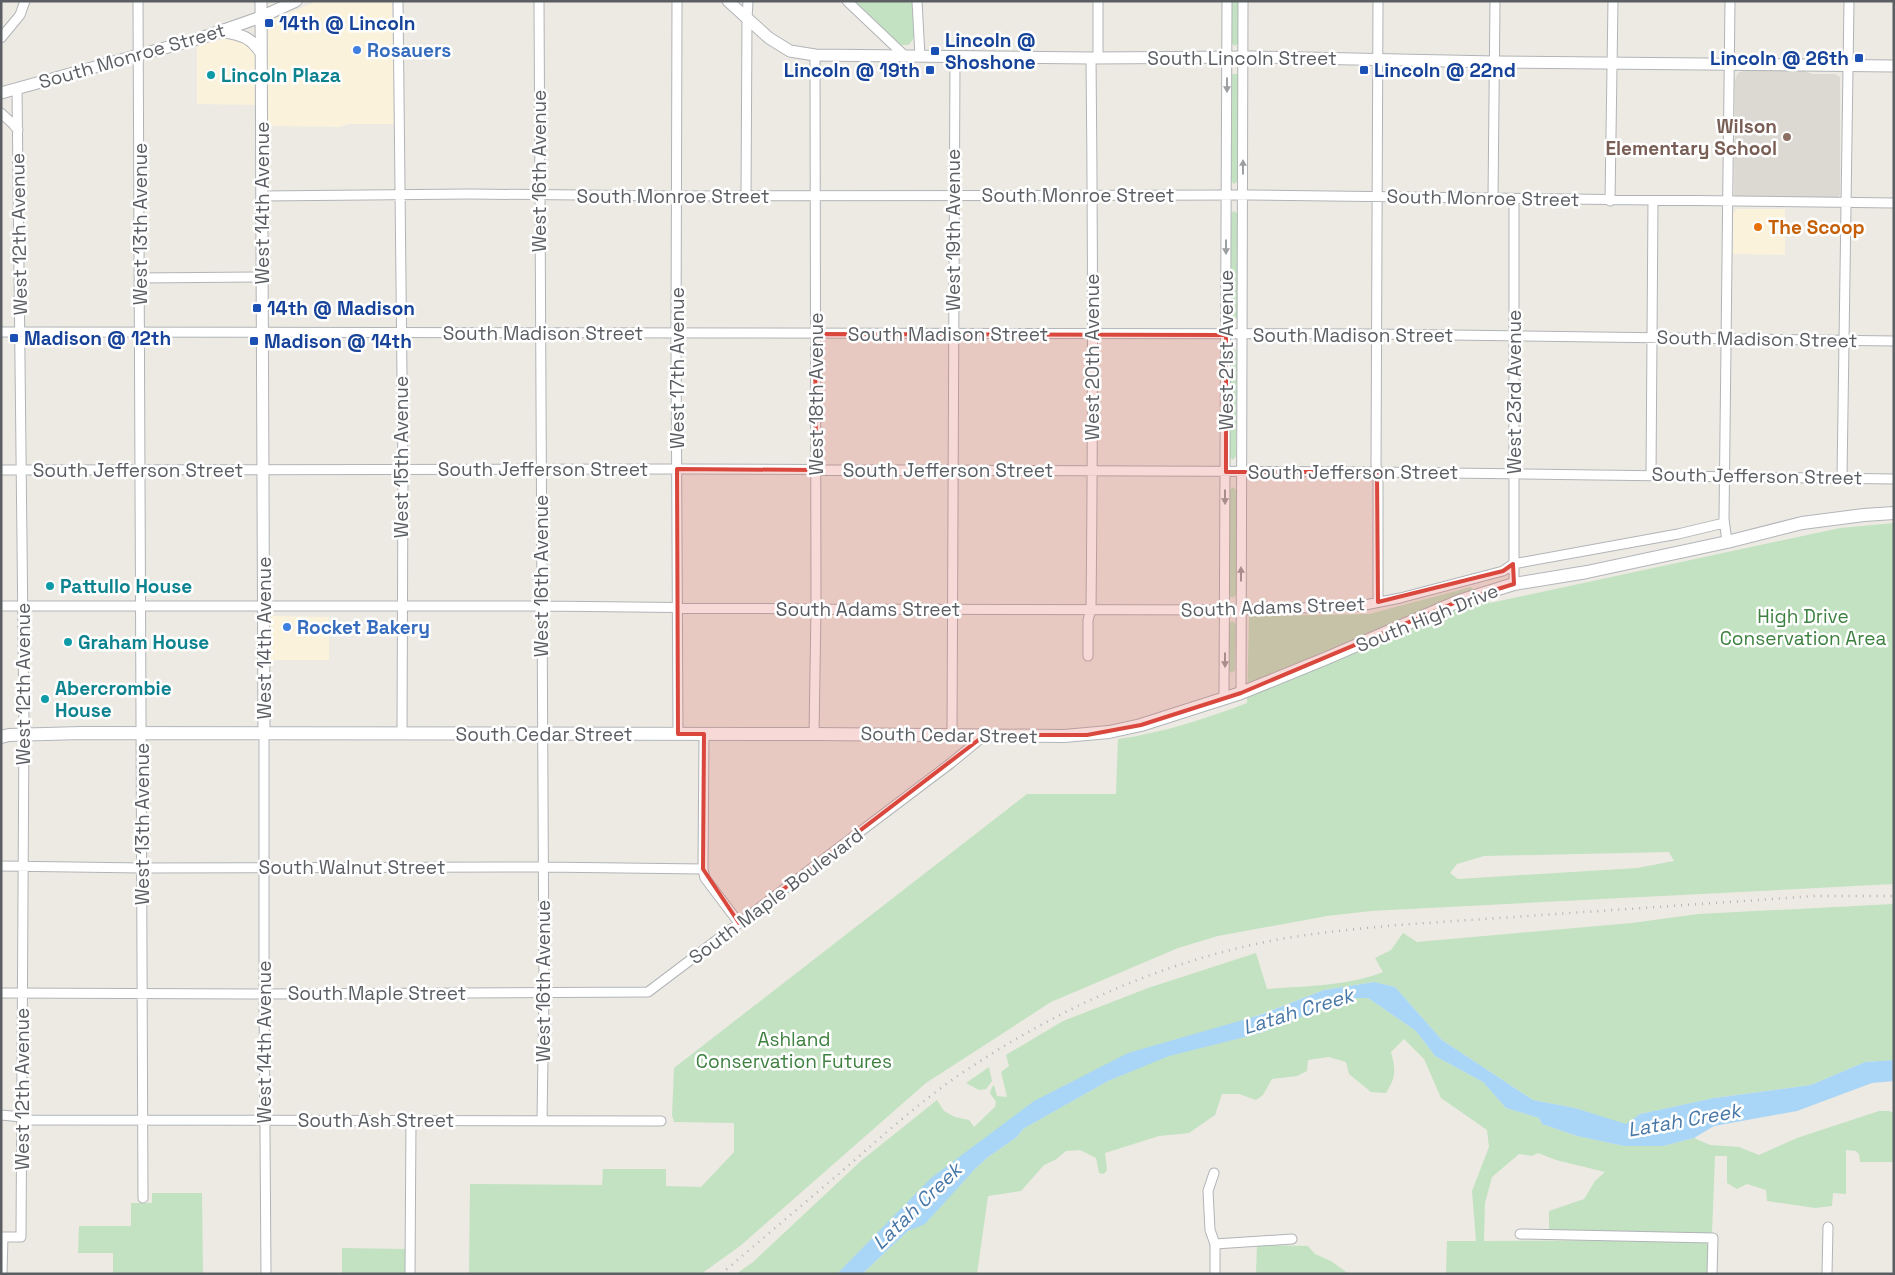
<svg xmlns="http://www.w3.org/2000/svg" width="1895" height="1275" font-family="'Space Grotesk',sans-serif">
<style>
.commercial{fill:#faf2db}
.education{fill:#dcd9d2}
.green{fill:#c2e2c2;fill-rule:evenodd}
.water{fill:#a9d6f7}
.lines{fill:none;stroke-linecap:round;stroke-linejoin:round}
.minor-casing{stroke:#b1b4b7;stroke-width:11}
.tertiary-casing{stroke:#b1b4b7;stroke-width:13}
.secondary-casing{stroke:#b2b6ba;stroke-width:14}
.minor{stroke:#fff;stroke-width:9}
.tertiary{stroke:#fff;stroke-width:11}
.secondary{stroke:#fff;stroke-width:12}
.rail{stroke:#b2b3b3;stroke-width:2.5;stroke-dasharray:1 6;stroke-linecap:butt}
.oneway{fill:#9d9fa1}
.marked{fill:#d9473d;fill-opacity:0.2;stroke:#d9473d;stroke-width:4;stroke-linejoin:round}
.transit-dot{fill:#1a4fb4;stroke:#fff;stroke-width:2}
.shop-dot{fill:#3f7fe0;stroke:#fff;stroke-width:2}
.culture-dot{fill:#0f9aa8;stroke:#fff;stroke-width:2}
.education-dot{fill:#8d6e63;stroke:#fff;stroke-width:2}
.food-dot{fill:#e8710a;stroke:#fff;stroke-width:2}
.labels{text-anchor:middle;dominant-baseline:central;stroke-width:5;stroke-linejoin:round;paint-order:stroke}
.transit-label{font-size:19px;font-weight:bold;fill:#164399;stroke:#fff;text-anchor:start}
.shop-label{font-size:19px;font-weight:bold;fill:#366cbe;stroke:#fff;text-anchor:start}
.street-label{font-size:19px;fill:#5b5f63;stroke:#fff}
.culture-label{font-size:19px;font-weight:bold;fill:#0d838f;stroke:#fff;text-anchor:start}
.education-label{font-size:19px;font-weight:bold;fill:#785e54;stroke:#fff;text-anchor:end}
.food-label{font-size:19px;font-weight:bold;fill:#c56008;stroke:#fff;text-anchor:start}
.park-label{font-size:19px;fill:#3d803f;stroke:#fff}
.water-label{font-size:20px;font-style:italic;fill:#4878a7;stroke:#fff}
</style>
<rect width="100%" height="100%" fill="#edeae3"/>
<!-- commercial -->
<path class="commercial" d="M318,1h74l2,123h-45l-10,3 -73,-1 2,-100 4,-6z
M228,38l19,3 10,13 -1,51 -59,-1v-58z
M1737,209h48v46l-52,-1v-41z
M273,616l56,1v43h-61l2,-41z"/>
<!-- education -->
<path class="education" d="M1745,70h57l10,4h23l5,3v117l-2,4 -102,-1 -2,-1 1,-116 3,-7z"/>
<!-- green -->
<path class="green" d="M852,1h63c0,14 6,34 -7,44h-8z
M1232,1h7v42l-4,3 -4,-3z
M1233,74h5l1,3 -1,104 -4,3 -4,-4 1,-103z
M1234,211l4,3 -1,104 -4,4 -4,-4 1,-104z
M1234,349l3,4 -1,103 -3,4 -4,-4 1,-103z
M1233,487l4,4 -1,104 -4,3 -3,-3v-104z
M1894,523v361l-523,27 -44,5 -109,20 -40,12 -127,54 -125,81 -186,163 -39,28h-232l1,-90 132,1 1,-16h63v17l35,1 33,-35v-29l-60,-1 -2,-7 2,-47 353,-274h89l2,-55c44,-6 87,-20 129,-36l2,-87 120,-2 102,-27 19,16 350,-75zM1669,852l5,9 -37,7 -179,11 -8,-6 7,-9 27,-8z
M1232,621l4,3 -1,46 -3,3 -4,-3 1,-46z
M1894,904v156l-29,2 -54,23 -97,13 -74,16 -14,11 -51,-17 -42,-8 -91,-60 -47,-53 -21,-5 -50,8 -290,111 -197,173h-101l17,-12 109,-102 75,-60 7,11 11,6 14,3 5,7 21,-20 1,-5 -6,-9 2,-6 2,-2 3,11 10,1 -6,-25 8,-6 -3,-11 57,-34 85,-33 108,-35 11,36c37,-3 82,-3 116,-17l-8,-14 16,-8 12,-17 14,9 215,-19 66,-9z
M1347,998h21l48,33 19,25 48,26 23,26 33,10 3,6 35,12 47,10h39l31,-8 16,7 29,2 20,8 38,-17 82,-27h10l5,2v49h-34l-1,-8 -3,-3 -10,-1v44l-13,-1 -1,13 -17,2 -48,-7 -1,-11 -19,-6 -10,5 -10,-6v-27h-12l-3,77 -163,-1v-21l35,-12 11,-18 10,-9 -49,-12 -18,-7 -6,3 -13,-2 -27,23 -7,26 -1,38 215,-1 8,3 3,4 -1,27h-263l1,-33h29l-4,-50 17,-44 -2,-17 -46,-32 -17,-39 -20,-20 -13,13c5,18 5,25 -5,41l-15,-1 -22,-18 -3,-12 -17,-5 -21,3 -1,11 -10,5 -25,3 -9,16 -7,5 -17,-6h-17l-7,21 -26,18 -30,3 -54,17 2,17 -3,4 -5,-1 -3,-15 -16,-8 -14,1 -11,9 -11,5 -23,26 -33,5 -11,78h-115l46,-43 17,-8 50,-54 13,-12 29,-20 6,-8 85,-48 61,-26 92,-22z
M989,1067l3,14 -6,8 -7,1 -13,-7z
M152,1193h50l1,81h-90v-21h-35l1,-27h52v-23h21z
M1257,1245l51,1 7,8 16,7 18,13h-93z
M342,1248l63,1v25h-63z"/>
<!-- water -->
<path class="water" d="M1374,982l21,5 47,53 91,60 42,8 51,16 14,-10 74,-16 97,-13 54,-23 29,-2v21l-22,2 -75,28 -83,15 -20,12 -31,8h-39l-47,-10 -35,-12 -3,-6 -33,-10 -23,-26 -48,-26 -19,-25 -48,-33h-20l-87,35 -92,23 -61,25 -85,48 -6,8 -29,20 -13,12 -50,55 -17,7 -46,43h-25l94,-96 103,-77 94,-48 132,-38 64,-25z"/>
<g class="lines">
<defs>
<path id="minor" d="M138,1l5,1197
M398,1l5,469 -1,263
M539,1l5,992 -2,127
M677,1l-1,341 2,392
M847,1l58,55
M917,1l3,55
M1,38l19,-23 5,-14
M1098,58v-57
M1,113l12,11 5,6
M262,196l208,-2 206,2 574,-1 644,8
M746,196l1,-177 1,-18
M1493,199l2,-198
M1610,201l3,-200
M140,278l123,-1
M1,332l1376,2 517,7
M1,470l685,-1 691,3 517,7
M1651,475l2,-274
M1842,478l7,-477
M1727,542l-3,-23 6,-518
M1514,584v-385
M1378,602v-121l-2,-17 2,-463
M1,606h541l274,3 425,1 119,-4 40,-8 103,-27 10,-7 165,-30 46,-11
M1088,656v-36l3,-10c2,-184 2,-368 0,-552
M1241,693l2,-692
M1224,698l3,-697
M264,733v261l2,280
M704,734l-1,135 2,9 34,45
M814,734l2,-125 -1,-554
M952,734l3,-678
M1,866l141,2 401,-1 160,2
M1,993l263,1 384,-2 303,-229 34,-28
M1,1115l21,2 9,3 630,1
M1214,1173l-6,18 2,39 5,14v30
M1520,1234l193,4 -1,36
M1,1237h20l3,-513 -7,-635
M1215,1244l77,-5
M2,1274l1,-37
M410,1274l1,-155
M1827,1274l1,-47"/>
<path id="tertiary" d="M261,1l3,732
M728,1l41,37 21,13 25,4 276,3 161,-1 243,5 399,4
M221,31c20,4 29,5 40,22
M1,93l200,-55 60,-21 35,-16"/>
<path id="secondary" d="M1,737l8,-2 73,-2 732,1 250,2 45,-4 32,-7 100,-32 86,-35 132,-57 55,-17 73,-12 140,-30 75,-19 62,-8 30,-2"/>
</defs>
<!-- minor casing -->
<use href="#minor" class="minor-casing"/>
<!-- tertiary casing -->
<use href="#tertiary" class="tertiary-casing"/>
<!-- secondary casing -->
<use href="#secondary" class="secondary-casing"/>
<!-- minor -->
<use href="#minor" class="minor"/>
<!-- tertiary -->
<use href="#tertiary" class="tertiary"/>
<!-- secondary -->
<use href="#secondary" class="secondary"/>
<!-- rail -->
<path class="rail" d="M721,1274c40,-34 80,-68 120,-102 38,-33 76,-68 118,-97 96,-65 197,-111 311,-134 42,-8 86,-12 128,-16l417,-29h79"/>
</g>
<!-- one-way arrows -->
<defs><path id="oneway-solid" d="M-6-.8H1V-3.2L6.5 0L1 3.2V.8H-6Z" transform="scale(1.25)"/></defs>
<g class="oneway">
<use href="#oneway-solid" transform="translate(1227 85) rotate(90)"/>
<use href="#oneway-solid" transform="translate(1243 167) rotate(-90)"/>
<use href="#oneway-solid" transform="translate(1226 247) rotate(90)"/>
<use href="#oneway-solid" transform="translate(1225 497) rotate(90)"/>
<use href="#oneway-solid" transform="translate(1241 574) rotate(-90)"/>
<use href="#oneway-solid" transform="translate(1225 660) rotate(90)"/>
</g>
<!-- marked area -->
<path class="marked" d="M815,334l411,1v137h151l1,130 125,-31 10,-7 1,20 -55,17 -218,92 -100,32 -54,10h-102l-246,188 -36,-54 1,-135h-26l-1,-265 139,1z"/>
<!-- markers -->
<g class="transit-dot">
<rect x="264" y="18" width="10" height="10" rx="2.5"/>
<rect x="930" y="46" width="10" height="10" rx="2.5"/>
<rect x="1854" y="53" width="10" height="10" rx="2.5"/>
<rect x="925" y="65" width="10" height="10" rx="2.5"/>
<rect x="1359" y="65" width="10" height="10" rx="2.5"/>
<rect x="252" y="303" width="10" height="10" rx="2.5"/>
<rect x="9" y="333" width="10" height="10" rx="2.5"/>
<rect x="249" y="336" width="10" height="10" rx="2.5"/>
</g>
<g class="shop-dot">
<circle cx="357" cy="50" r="5"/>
<circle cx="287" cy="627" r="5"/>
</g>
<g class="culture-dot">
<circle cx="211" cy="75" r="5"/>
<circle cx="50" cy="586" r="5"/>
<circle cx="68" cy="642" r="5"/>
<circle cx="45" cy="699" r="5"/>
</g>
<circle class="education-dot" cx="1787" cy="137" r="5"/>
<circle class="food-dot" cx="1758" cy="227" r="5"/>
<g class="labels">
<!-- transit labels -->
<g class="transit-label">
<text x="279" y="23">14th @ Lincoln</text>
<text x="945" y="40">Lincoln @<tspan x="945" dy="22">Shoshone</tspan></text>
<text x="1849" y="58" text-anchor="end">Lincoln @ 26th</text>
<text x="920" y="70" text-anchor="end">Lincoln @ 19th</text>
<text x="1374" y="70">Lincoln @ 22nd</text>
<text x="267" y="308">14th @ Madison</text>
<text x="24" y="338">Madison @ 12th</text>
<text x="264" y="341">Madison @ 14th</text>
</g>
<!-- shop labels -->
<g class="shop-label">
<text x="367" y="50">Rosauers</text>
<text x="297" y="627">Rocket Bakery</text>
</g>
<!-- street labels -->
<g class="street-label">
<text transform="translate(132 56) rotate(-16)">South Monroe Street</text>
<text x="1242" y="58">South Lincoln Street</text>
<text transform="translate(539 171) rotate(-90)">West 16th Avenue</text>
<text x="1078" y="195">South Monroe Street</text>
<text x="673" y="196">South Monroe Street</text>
<text transform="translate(1483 198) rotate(1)">South Monroe Street</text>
<text transform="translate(262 203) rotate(-90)">West 14th Avenue</text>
<text transform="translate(140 224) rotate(-90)">West 13th Avenue</text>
<text transform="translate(953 230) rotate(-90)">West 19th Avenue</text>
<text transform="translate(19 234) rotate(-91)">West 12th Avenue</text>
<text x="543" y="333">South Madison Street</text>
<text x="948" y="334">South Madison Street</text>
<text x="1353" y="335">South Madison Street</text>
<text transform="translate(1757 339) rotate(1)">South Madison Street</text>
<text transform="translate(1226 350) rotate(-90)">West 21st Avenue</text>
<text transform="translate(1092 357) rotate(-90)">West 20th Avenue</text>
<text transform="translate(677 368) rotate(-90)">West 17th Avenue</text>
<text transform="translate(1514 392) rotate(-90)">West 23rd Avenue</text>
<text transform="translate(816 394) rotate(-90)">West 18th Avenue</text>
<text transform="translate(401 457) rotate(-90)">West 15th Avenue</text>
<text x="543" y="469">South Jefferson Street</text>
<text x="138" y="470">South Jefferson Street</text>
<text x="948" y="470">South Jefferson Street</text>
<text x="1353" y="472">South Jefferson Street</text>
<text transform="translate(1757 476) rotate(1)">South Jefferson Street</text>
<text transform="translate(541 576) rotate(-90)">West 16th Avenue</text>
<text transform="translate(1273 607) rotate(-2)">South Adams Street</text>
<text x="868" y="609">South Adams Street</text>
<text transform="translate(1427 618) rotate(-22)">South High Drive</text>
<text transform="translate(264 638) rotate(-90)">West 14th Avenue</text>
<text transform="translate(23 684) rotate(-90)">West 12th Avenue</text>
<text x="544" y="734">South Cedar Street</text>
<text transform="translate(949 735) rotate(1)">South Cedar Street</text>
<text transform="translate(142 824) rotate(-90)">West 13th Avenue</text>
<text x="352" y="867">South Walnut Street</text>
<text transform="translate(776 896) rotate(-37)">South Maple Boulevard</text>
<text transform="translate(543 981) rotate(-90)">West 16th Avenue</text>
<text x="377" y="993">South Maple Street</text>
<text transform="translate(264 1042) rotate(-90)">West 14th Avenue</text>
<text transform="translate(22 1089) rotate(-90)">West 12th Avenue</text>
<text x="376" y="1120">South Ash Street</text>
</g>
<!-- culture labels -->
<g class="culture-label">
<text x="221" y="75">Lincoln Plaza</text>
<text x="60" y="586">Pattullo House</text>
<text x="78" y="642">Graham House</text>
<text x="55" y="688">Abercrombie<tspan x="55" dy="22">House</tspan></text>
</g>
<!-- education labels -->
<g class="education-label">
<text x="1777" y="126">Wilson<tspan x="1777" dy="22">Elementary School</tspan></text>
</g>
<!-- food labels -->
<g class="food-label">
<text x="1768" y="227">The Scoop</text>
</g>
<!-- park labels -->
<g class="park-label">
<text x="1803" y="616">High Drive<tspan x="1803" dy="22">Conservation Area</tspan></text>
<text x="794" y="1039">Ashland<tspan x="794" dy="22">Conservation Futures</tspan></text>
</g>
<!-- water labels -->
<g class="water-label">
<text transform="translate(1298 1011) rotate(-17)">Latah Creek</text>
<text transform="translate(1684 1120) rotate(-10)">Latah Creek</text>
<text transform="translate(917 1206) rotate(-44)">Latah Creek</text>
</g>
</g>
<!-- border -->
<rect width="1895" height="1275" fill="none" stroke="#5b5f63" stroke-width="5"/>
</svg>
